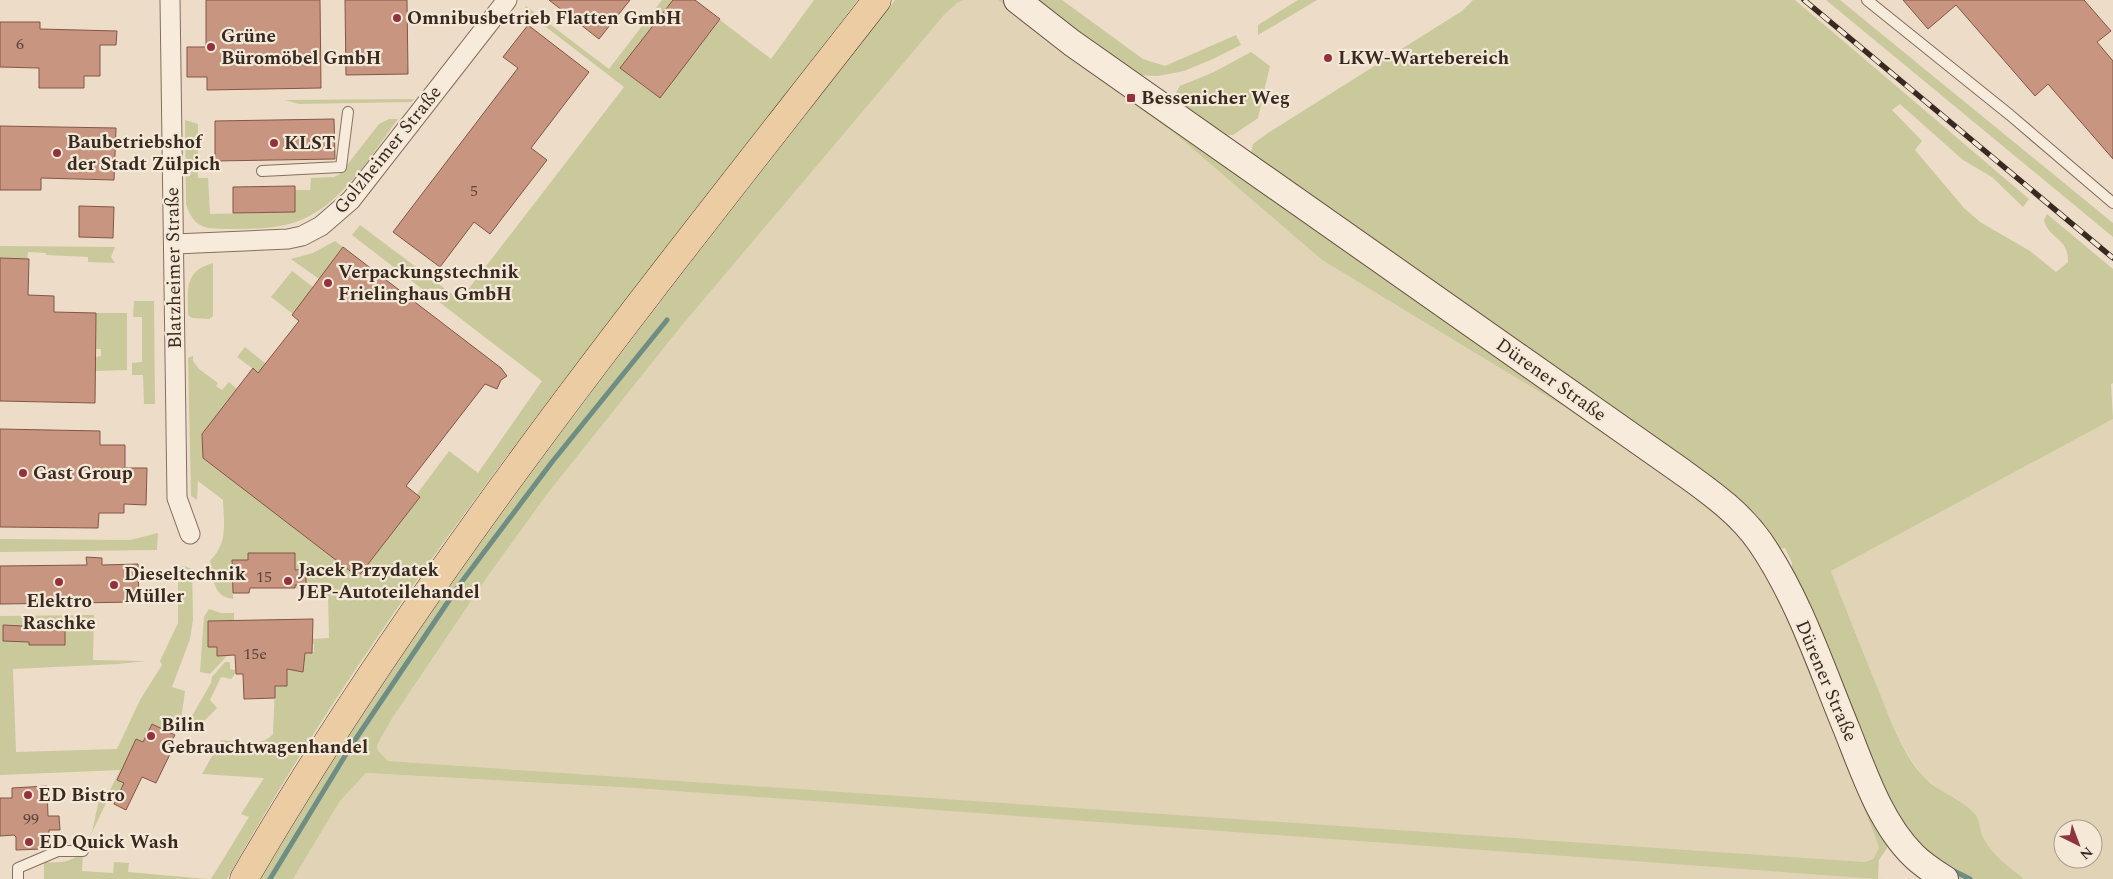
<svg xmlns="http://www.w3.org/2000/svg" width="2113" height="879" font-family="Spectral,serif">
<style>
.farmland{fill:#e1d4b6;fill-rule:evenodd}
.green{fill:#c9c99c}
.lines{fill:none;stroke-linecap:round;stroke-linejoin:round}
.stream{stroke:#6f8e83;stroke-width:5}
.building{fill:#c79580;stroke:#845645}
.lane-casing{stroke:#876e5e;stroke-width:12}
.street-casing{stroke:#876e5e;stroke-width:21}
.secondary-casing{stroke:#685041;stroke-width:28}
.primary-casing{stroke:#553e32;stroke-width:29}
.lane{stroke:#f7ebdb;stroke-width:10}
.street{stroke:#f7ebdb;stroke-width:19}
.secondary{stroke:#f7ebdb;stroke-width:26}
.primary{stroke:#eccca3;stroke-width:28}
.rail-casing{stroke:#382921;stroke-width:5.5}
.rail{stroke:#f4e8d7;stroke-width:4;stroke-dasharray:11;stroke-linecap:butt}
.poi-dot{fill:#92323f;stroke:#f4e8d7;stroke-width:2}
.labels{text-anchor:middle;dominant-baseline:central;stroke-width:4.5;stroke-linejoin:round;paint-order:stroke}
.number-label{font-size:16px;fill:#5c4439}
.poi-label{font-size:19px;font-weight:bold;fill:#382921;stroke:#f4e8d7;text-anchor:start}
.street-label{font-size:19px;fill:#382921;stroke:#f4e8d7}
</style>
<rect width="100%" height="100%" fill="#ecdcc8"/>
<!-- farmland -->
<path class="farmland" d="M964,0h34l72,58 108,78 144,124 249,151 110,76 50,41 19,22 15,23 28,59 82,204 4,12 -6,11 -8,3 -840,-57 -637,-44 -6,-4 -4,-6 -1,-6 16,-28 97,-144 58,-80 135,-169 104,-125 157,-184 13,-12z
M2113,419v460h-89l-20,-15 -13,-13 -9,-14 -5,-20 -5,-6 -34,-23 -15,-12 -10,-14 -13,-20 -14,-33 -55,-138zM2063,829h30v30h-30z
M366,773l268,15 748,53 501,38h-1590l47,-78z"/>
<!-- green -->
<path class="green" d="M662,0h11l-53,68 39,30 61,-78 51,39 43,-59h44c-98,127 -196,252 -293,379 -122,160 -240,324 -338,500h-16l38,-62 -8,-3 23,-36 -62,-4 19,-34c17,1 40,8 52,-6l2,-48h12v-17l16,3 1,-19 10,-1v-8h-3l2,-5 16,-1 -1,-42 -26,1v-9h-7v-3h11l-1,-16 -10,1 -1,-17h-46v7h-16l1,39c-21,-3 -19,-20 -23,-38 18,-19 14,-36 13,-61l-25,-19 -1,19 -6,-4 -3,-138 5,-2v5l6,8 19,14 -2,3 6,4 7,-8 8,7 -35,45 1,24 155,119 62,-80 -3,-3 32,-43 29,22 64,-92 -190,-146 8,-10 100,75 164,-213 -100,-77 2,-4 83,63z
M895,0h69l-7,3 -13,12 -261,309 -135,169 -58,80 -97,144 -16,28 1,6 10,10 1477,101 8,-3 6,-11 -4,-12 -97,-239 -13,-24 -15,-23 -19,-22 -50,-41 -110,-76 -249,-151 -144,-124 -108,-78 -72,-58h7l695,493 64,69 124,279 -1,7 -8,12 -1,19 -1244,-91 -268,-15 -26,28 -47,78h-32c183,-313 413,-593 634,-879z
M1029,0h33l81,59 22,7 71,-31 5,10 -28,14 -29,12 -26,5 -24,-1z
M1298,0h19l-59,35v-10z
M1473,0h322l234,199 -6,8 -31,-30 -29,-17 -63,-56 -8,6 30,31 -7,9 49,58 16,14 50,29 26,21 12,-10c1,-25 -20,-23 -24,-42l3,-6 66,55v114l-2,1 2,35 -282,152c15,38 30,76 45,113 13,31 24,67 47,92 14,16 38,22 52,38 6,7 4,17 9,25 9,17 25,28 40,40h-65l-16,-10 -48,-51 -104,-242 1,-13 -7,-15 -8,1 -526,-396 2,-9 15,-11 194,-122z
M1826,0h14l273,223v14z
M1251,52l19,14 -12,52 -25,17h-16l-44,-33 1,-6 6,-10 34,-14z
M414,99l-3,3 -112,2 -14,-4z
M389,119h9c-31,41 -62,98 -118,107 -17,3 -34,3 -50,3 -24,0 -36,0 -44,-25l-1,-84 13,4v54h10l2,36 85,-2v-22h15l1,-12 23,-1 6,-3 39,-50z
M335,241l8,6 -24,32 -28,-20 22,-6z
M0,246l115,1 -4,10 4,6 -27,-1v-5l-42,-2v-2l-18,-1 -1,10 -27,-4z
M213,263v53l-4,3 -17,-1 -4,-3c0,-26 -4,-44 25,-52z
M292,271l21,16 -20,27 -22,-17z
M134,301h20l1,103h-11l-1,-29h-11v-12l10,-1v-45h-9z
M96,313h31v57l-32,1 1,-14 5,-1v-7h-6z
M245,347l29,23 -7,9 -30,-22z
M158,533l-1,17 -157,2v-13l130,1z
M183,566l9,3 1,51 -3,19 -18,48 13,4 -5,36 -9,-4 -6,12 -14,-10 -37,79 -7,-3 -21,44 6,-13 7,-32 5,2 16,-32 -120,5v-159l94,-1 -1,45 53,1 -28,3 -105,5 3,83 101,-3 23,-49 22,-35 -2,-4 18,-38v-49l1,-6z
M209,609l12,4h13v7l-26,1 1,26h8v9h10l-17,18 -10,-2 4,-55z
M225,662h5v7l5,1v4l-4,5 -10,-2 -11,23 7,8 -15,15h-14l23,-40 1,-6z
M83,851l-1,20 31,2 1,-11 15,1 -1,9 79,7h-163v-17c16,1 27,1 39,-11z"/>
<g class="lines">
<!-- stream -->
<path class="stream" d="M1950,869l20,10
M270,879l81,-133 109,-162 92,-122 115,-142"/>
</g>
<!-- building -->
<path class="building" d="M206,0h114l1,88 -114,2v-13h-20v-30h19z
M345,0h62l1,74 -62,1z
M549,0h81l-31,39z
M673,0h22l25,19 -60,79 -40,-30z
M1903,0h181l27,31 -14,11 16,19v98l-65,-75 -13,12 -79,-91 -28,24z
M0,22h40v7l77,2 -1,14h-16v31h-16v12h-45v-20l-39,-1z
M528,25l61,47 -58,76 16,12 -57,74 -16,-12 -34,45 -47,-35 125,-164 -15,-11z
M334,119l1,40 -120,2v-40z
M0,126l116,2 -2,52 -73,-2v12h-41z
M295,186v26l-62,1v-26z
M79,206l35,1 -1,31 -34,-1z
M343,247l158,121 6,8 -6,4 -4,9 -12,-5 -79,102 14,11 -62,80 -155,-119 -1,-24 51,-66 5,5 41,-52 -7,-6z
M0,258l29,1 -1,36 26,1v16l42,1 -1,90 -95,-2z
M0,429l100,2v14h25v23h22l-1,37 -22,-1v9h-25l-1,15 -98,-1z
M248,553h47v17l11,-1v16h-11v3h-45l-1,5h-16l-1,-33h16z
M86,557l16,1v7l36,-1 1,38 -139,2v-38l87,-1z
M313,619l-1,34h-7l-2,19 -16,-3v17h-12v12l-31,1 -1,-25h-7l-1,-19 -18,1v-9h-9v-26z
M3,625l62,3v17h-36v-3l-26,-1z
M152,724l23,11 -7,13 4,2 -16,33 -14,-6 -16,33 -12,-6 10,-21 -7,-3 19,-41 7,3z
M47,786l1,30h11l1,14h-11v5h-8l1,14 -26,1v-13l-2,-2 -14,1v-38h12v-10z"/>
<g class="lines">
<defs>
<path id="lane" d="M1867,0l143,115 103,88
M262,171l79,-4 7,-55
M18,879v-11l40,-17h25"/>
<path id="street" d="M170,0l7,498 13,36
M175,244l113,-5 14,-3 19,-10 30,-26 156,-200"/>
<path id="secondary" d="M1017,0l55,43 609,428c29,21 58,41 79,71 39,57 61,125 87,188 17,43 34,94 67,126 9,9 20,16 31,23"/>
<path id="primary" d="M244,879c182,-313 411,-594 633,-879"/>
</defs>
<!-- lane casing -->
<use href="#lane" class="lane-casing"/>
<!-- street casing -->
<use href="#street" class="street-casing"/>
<!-- secondary casing -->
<use href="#secondary" class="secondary-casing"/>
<!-- primary casing -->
<use href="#primary" class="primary-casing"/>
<!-- lane -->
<use href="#lane" class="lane"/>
<!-- street -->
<use href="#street" class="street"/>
<!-- secondary -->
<use href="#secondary" class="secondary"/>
<!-- primary -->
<use href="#primary" class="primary"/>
<defs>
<path id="rail" d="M1804,0l309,258"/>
</defs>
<!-- rail casing -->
<use href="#rail" class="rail-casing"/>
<!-- rail -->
<use href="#rail" class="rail"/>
</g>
<!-- markers -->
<g class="poi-dot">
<circle cx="397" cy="18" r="5"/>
<circle cx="211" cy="47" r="5"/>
<circle cx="1328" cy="58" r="5"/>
<rect x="1126" y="93" width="10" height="10" rx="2.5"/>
<circle cx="274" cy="143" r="5"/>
<circle cx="57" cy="153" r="5"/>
<circle cx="328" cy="283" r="5"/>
<circle cx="23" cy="473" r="5"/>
<circle cx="288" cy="581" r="5"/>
<circle cx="59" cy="582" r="5"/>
<circle cx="114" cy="585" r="5"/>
<circle cx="151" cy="736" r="5"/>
<circle cx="28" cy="795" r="5"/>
<circle cx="29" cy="842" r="5"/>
</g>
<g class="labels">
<!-- number labels -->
<g class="number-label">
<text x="20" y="44">6</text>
<text x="474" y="191">5</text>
<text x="264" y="577">15</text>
<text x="255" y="654">15e</text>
<text x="31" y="819">99</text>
</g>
<!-- poi labels -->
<g class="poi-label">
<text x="407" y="18">Omnibusbetrieb Flatten GmbH</text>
<text x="221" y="36">Grüne<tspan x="221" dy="22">Büromöbel GmbH</tspan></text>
<text x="1338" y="58">LKW-Wartebereich</text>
<text x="1141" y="98">Bessenicher Weg</text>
<text x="67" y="142">Baubetriebshof<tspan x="67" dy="22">der Stadt Zülpich</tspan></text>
<text x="284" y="143">KLST</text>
<text x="338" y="272">Verpackungstechnik<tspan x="338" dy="22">Frielinghaus GmbH</tspan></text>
<text x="33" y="473">Gast Group</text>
<text x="298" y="570">Jacek Przydatek<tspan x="298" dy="22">JEP-Autoteilehandel</tspan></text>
<text x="124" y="574">Dieseltechnik<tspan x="124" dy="22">Müller</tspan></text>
<text x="59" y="601" text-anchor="middle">Elektro<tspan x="59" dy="22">Raschke</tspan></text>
<text x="161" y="725">Bilin<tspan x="161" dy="22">Gebrauchtwagenhandel</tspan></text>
<text x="38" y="795">ED Bistro</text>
<text x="39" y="842">ED Quick Wash</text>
</g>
<!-- street labels -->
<g class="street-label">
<text transform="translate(388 150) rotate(-51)">Golzheimer Straße</text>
<text transform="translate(174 268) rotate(-91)">Blatzheimer Straße</text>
<text transform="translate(1551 380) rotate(35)">Dürener Straße</text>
<text transform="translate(1826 681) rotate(67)">Dürener Straße</text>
</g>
</g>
<!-- north arrow -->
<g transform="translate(2078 844) rotate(138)"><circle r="24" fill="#f4e8d7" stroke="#a99c8e"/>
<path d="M0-4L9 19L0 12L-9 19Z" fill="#92323f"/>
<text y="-8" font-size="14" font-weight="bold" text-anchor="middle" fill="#382921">N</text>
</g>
</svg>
